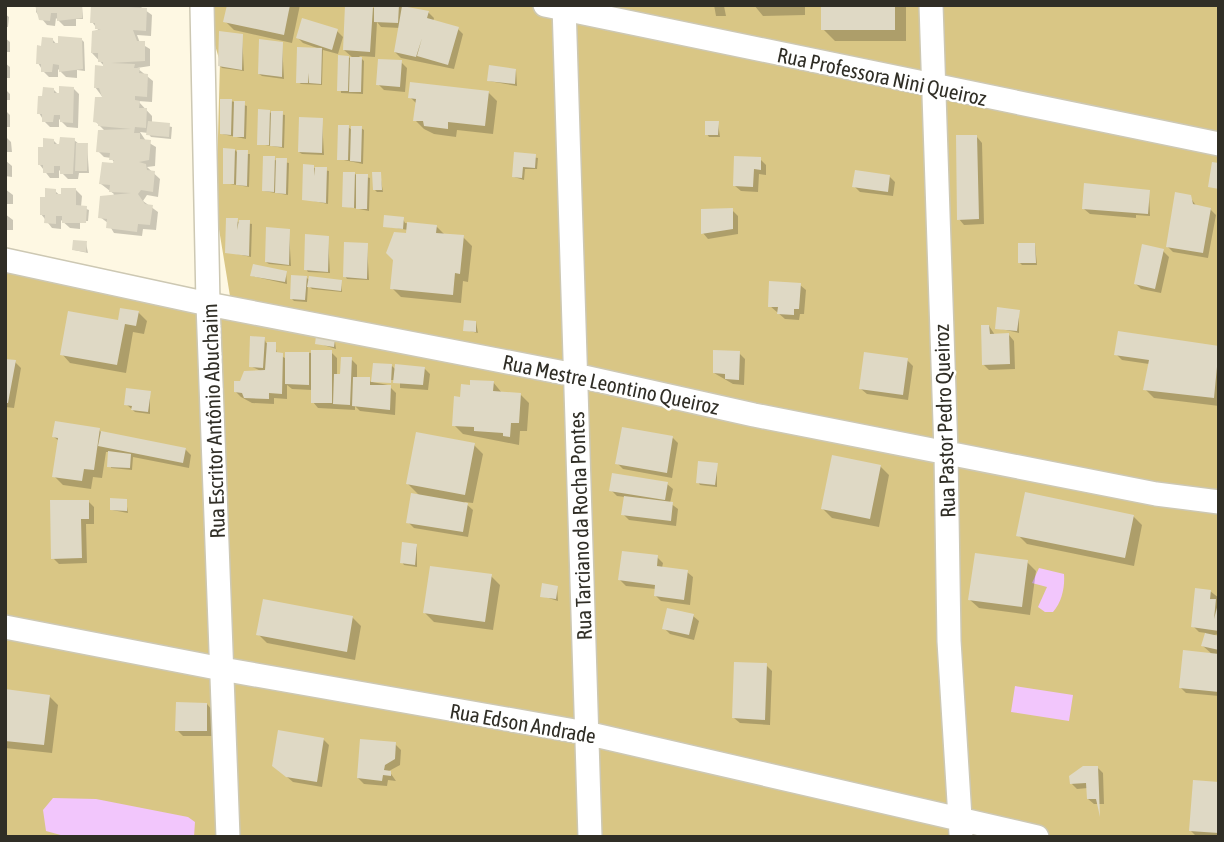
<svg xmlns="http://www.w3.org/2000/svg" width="1224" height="842" font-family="'Asap Condensed',sans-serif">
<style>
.forest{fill:#d9c685}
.water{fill:#f2c6fc}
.shadow{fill:#0003}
.building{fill:#dfd9c5}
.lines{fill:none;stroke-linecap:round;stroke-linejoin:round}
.street-casing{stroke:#cdc8b3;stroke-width:26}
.street{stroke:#fff;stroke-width:23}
.labels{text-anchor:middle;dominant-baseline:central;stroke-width:5;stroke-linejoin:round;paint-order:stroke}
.street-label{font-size:21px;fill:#302e26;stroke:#fff}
</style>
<rect width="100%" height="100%" fill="#fef8e3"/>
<!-- forest -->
<path class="forest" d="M203,5h1016v832h-1214v-587l225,46 -14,-85 4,-149z"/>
<!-- water -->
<path class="water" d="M1039,568l25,6c1,13 -2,28 -11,38h-8l-7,-5 9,-20 -15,-4z
M1015,686l58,9 -4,26 -58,-9z
M53,798l43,1 92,18 7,5 -1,15h-126l-22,-6 -3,-21z"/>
<!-- shadow -->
<path class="shadow" d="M36,5h46l1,14h-7v7h-12l-8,-8 -1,8 -8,-1 -11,-13z
M93,5h45l14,10 -1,21 -14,-1 3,8 10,6v17l-13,2 16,13 -1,21 -14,-1 14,15v7l20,4 -1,12 -20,-2 -3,-4 -8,-1 6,9 10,6 -1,19 -8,1 13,12 -2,18 -11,-2 -4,6 15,11 -2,18 -13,-1 -1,7 -28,-3 -6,-10 -8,-6 14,-23 -13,-10 16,-18 -6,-8 -7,-1 -6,-6 7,-20 -10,-10 9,-22 -9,-12 11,-19 -14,-15 7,-22 -7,-9z
M228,5h72l-8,38 -58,-13 -9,-9z
M372,5h32v3l24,4 6,6 -1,4 25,7 5,5 -9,35 -53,-11 -6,-6 5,-24 -19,-1 -4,-5 -2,35 -16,-1 5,5 -1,33 -22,-1 -2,-36 14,1 -9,-8 3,-43 28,1z
M714,5l10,1 2,10h-10z
M754,5h51v10l-42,1z
M823,5h83v36h-71l-12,-12z
M5,14l4,3 -1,10h-3z
M337,31l6,6 -5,17 -15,-4 -1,35 -21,-1 -3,-2 22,-33 -17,-6 -5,-5z
M242,35l2,36 -22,-3 -2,-2z
M5,38l5,4v10h-5z
M52,39l7,8 23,-7 2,2 1,29 -8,-1v8l-11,-1 -8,-8v8h-9l-6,-6 -5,-8 5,-16z
M282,43l2,36 -22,-3 -3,-2z
M401,62l6,6 -2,24 -21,-2 -6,-6z
M5,63l5,4v11h-5z
M516,70l1,16 -28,-5z
M5,89l5,5v6h-5z
M53,89l8,8 13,-8 5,5 -1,34 -11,-1 -8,-8v8h-9l-6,-6 -5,-8z
M488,92l9,9 -4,33 -36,-4 -1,7 -22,-3 -10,-5 -9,-9 2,-16 -7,-7z
M231,101l16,5 -1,33 -24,-5z
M5,110l5,5v12h-5z
M260,111l25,4 -1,33 -25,-4z
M322,119l2,36 -22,-1 -3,-2z
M718,123l2,14h-11l-2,-3z
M348,127l4,3 9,-2 3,2 -1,34 -24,-5z
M5,136l6,6 1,10h-7z
M977,137l5,6 2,81 -20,1 -5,-6z
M53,140l8,8 13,-8 5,4 8,1 2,28h-10l-1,6h-10l-9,-9v8h-9l-10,-13 4,-16z
M235,150l4,4h11l-1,33 -25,-4z
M515,154l23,4 -1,11h-12l-1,11 -10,-3z
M265,158l24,5 -1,32 -24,-4z
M760,159l6,6v10l-7,-1 -1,18 -17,-1 -6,-5z
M5,160l7,6v11l-7,-1z
M304,166l25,5 -1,33 -24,-5z
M354,174l16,4 -1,33 -25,-5z
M380,174l3,18h-6l-3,-3z
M889,176l6,6 -2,14 -33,-4 -6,-6z
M5,189l8,6v9h-8z
M76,190l6,6 -1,11 8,3 -1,11h-8v8l-10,-1 -9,-8v9l-9,-1 -11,-14 5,-15 9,-8 8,7z
M1149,192l1,24 -14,-1v3l-46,-4 -6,-5z
M1190,197l7,10 13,2 6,6 -8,43 -35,-6 -6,-6z
M732,210l6,6v18l-30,5 -5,-6z
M5,214l8,6v10h-8z
M403,219l2,4 32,4 8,8 18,2 9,9 -4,36 -5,-1 -2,22 -60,-6 -9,-9 16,-58 -23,-4z
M228,220l24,4 -1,33 -24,-5z
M289,231l2,35 -22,-2 -3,-2z
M328,238l2,35 -22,-1 -2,-3z
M86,243l2,10 -14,-3z
M1035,244l2,21h-15l-2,-2z
M367,245l2,35 -22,-1 -2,-3z
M1163,251l6,6 -8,36 -20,-4 -6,-6z
M286,272l1,12 -35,-8z
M306,277l4,4 31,1 1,10 -30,-3 -4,-4 -1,17 -13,-1 -2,-2z
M800,285l6,5 -2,24h-4l-1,6 -14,-1 -15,-13z
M1019,311v22l-22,-5z
M138,312l9,9 -3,13 -11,-2 -7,41 -56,-10 -8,-9z
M476,322l2,11 -13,-3z
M989,326l6,9h14l5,6 1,28 -26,1 -6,-6z
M264,338l2,5 9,1 2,10 10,5v-5l44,-2 6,6v17l4,1 10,-17 6,6v14l31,6 8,8 -1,22 -35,-4 -5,-5v4l-37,-2 -5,-6 -1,-12 -20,-1 -5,-4v14l-13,-1v6l-22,-1 -11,-6 -5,-5 27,-20 -13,-6z
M335,342l1,7 -19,-6z
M1219,348v58l-65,-8 -9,-9 4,-25 -27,-4 -6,-6z
M739,353l6,6 -1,26 -11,-1 -19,-11z
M5,360l10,2 6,6 -7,40 -9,-1z
M907,360l6,6 -5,34 -41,-6 -6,-5z
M392,366l4,4 28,-2 6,6 -2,16 -28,-2v-6l-7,-2h-20z
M493,382l9,11 18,1 9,9 -2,28h-7l-1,14 -56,-11 -9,-9 8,-26z
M150,393v21l-15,-2 -9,-8z
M99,430l3,3 83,16 6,6 -2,13 -56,-11 -1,13 -21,-2 -1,-16h-4l-4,26 -9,-1 -2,12 -28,-4 -9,-9 5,-35 -5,-4z
M673,438l5,5 -6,35 -49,-9 -6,-6z
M474,445l9,9 -10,49 -9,-1 9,8 -5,27 -54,-9 -6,-6 13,-25 -13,-13z
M717,465v22l-17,-2 -2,-3z
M880,466l9,9 -10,52 -47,-9 -9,-9z
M667,484l6,5 -3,14 8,6 -2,17 -47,-6 -6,-6 2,-17 -8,-1 -6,-6z
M126,500l2,13 -16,-3z
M88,501l6,6v17h-8l1,39 -28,1 -6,-6z
M1133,516l9,9 -8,41 -107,-22 -9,-9z
M417,546v21l-13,-2 -2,-3z
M657,557l6,6 -1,5 25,4 6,5 -3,28 -29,-4 -6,-6 1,-6 -30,-3 -6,-6z
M1027,562l9,9 -6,44 -51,-7 -9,-8z
M491,576l9,9 -7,45 -59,-8 -9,-9z
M557,587l1,14 -16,-5z
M1210,591l9,7v36l-10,2 10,2v58l-33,-3 -6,-6 33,-32 -10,-9 3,-13 -7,-1 -6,-6z
M693,616l6,5 -5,19 -24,-6 -6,-6z
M352,617l9,9 -6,34 -88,-17 -9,-9z
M766,665l6,6 -2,54 -30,-2 -6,-5z
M5,691l44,5 9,9 -6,48 -47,-5z
M207,704l5,6v26h-29l-6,-6z
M323,739l6,6 -7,42 -29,-5 -13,-11z
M395,744l6,6 -1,15 -11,6 7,10 -8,-1 -1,6 -23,-2 -6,-6z
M1097,767l6,6 1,31h-10l-6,-5v-11l-11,1 -6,-6z
M1219,784v53h-22l-7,-7z"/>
<!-- building -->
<path class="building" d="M35,5h47v13l-25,3v-8h-6l-1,8 -11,-1z
M91,5l56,3 -1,23 -13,-1 4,11h8v20l-34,2 24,1 -1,4h6l-1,5 9,1 -1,23 -12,-1v4l5,1 -1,7h8l-1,20 -11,-1 -1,6h6v6l11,1 -2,20 -10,2 7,2 1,6 8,1 -2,21 -12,-2 -3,4 7,10 8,1 -3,20 -12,-1 -1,8 -31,-4 1,-9 -9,-1 2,-22 31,-3 -22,-1 1,-7 -11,-1 3,-22 11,1 1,-3h-5l1,-7 -14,-1 2,-22 33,-1 -33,-3v-3l-5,-1 2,-25h7l-3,-9h-5l1,-23 8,1v-4h-5v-9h-7l1,-22 9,-2h-6v-6h-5z
M227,5h63l-6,30 -61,-13z
M345,5l28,2 -3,45 -27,-2z
M374,5h25l-1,18 -24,-1z
M821,5h74v25h-74z
M402,6l27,5 -2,7 32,9 -11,38 -31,-9 5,-18 -6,19 -22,-5z
M302,18l36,11 -6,21 -36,-12z
M219,31l24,3 -1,36 -24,-4z
M58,36l24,2 1,31 -24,3v-7l-6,-1 -1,8h-11v-8h-5l1,-19 4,1 1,-9 11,1v5h5z
M259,39l24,3 -1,35 -24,-3z
M297,47l25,1 -1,36 -12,-1v-10l-1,10h-12z
M338,55l11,1 -1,35h-11z
M350,57h12l-1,35h-12z
M378,59l24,1 -2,27 -24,-2z
M489,65l27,4 -1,15 -28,-3z
M410,82l79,9 -4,35 -37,-4v7l-24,-3 -1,-5h-10l3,-22 -8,-1z
M59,86l15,1 -1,36 -13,-1v-7h-6l-1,7h-11v-8h-5l1,-18h4l1,-9 11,1v5h5z
M220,99h12l-1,36 -11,-1z
M234,101h11l-1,36h-11z
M258,109l12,1 -1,35h-12z
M271,111h12l-1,36 -12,-1z
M299,117l24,1 -1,35 -24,-1z
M148,121l22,2 -1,14 -23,-2z
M705,121h14l-1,14h-13z
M338,125h11l-1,35h-11z
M351,126h11l-1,36 -11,-1z
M956,135h21l2,84 -22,1z
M60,137l15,1 -2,36h-13v-8h-6v7h-11v-8h-5v-18h5v-9l11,1v5h5z
M76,143h12l-1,28h-12z
M223,148l12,1 -1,35h-11z
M237,150h11l-1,36 -11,-1z
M514,152l22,2 -1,14 -12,-1 -1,11 -10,-1z
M263,156h12l-1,36 -12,-1z
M734,156l27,1v13l-7,-1 -1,18 -20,-1z
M276,158h11l-1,36 -11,-1z
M1212,162l7,1v26l-11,-2z
M303,164l11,1v11l1,-9h12l-1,36 -24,-3z
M855,170l35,5 -2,17 -36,-5z
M343,172h12l-1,36 -12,-1z
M372,172h9l1,18h-9z
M356,174h12l-1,35h-11z
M1084,183l66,7 -2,24 -66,-5z
M45,188l11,1v5h5v-6h15v17l11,1 -1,17h-24v-7h-6v8l-12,-1 1,-8h-5v-18h5z
M1175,192l16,3 2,9 18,4 -8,45 -37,-6z
M733,208v21l-32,5v-25z
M384,215l20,2 -1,12 -20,-2z
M226,218h12l-1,12 2,-10h11l-1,36 -24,-3z
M407,222l30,3 -1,8 28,2 -4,39 -5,-1 -2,22 -63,-6 3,-29 -7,-7 8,-21 12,1z
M266,227l24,2 -1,36 -24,-3z
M305,234l24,2 -1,36 -24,-2z
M73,240l14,1 -1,11 -14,-2z
M344,242l24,1 -1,36 -24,-2z
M1018,243h17l1,20h-18z
M1142,244l22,5 -9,40 -21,-5z
M253,264l34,7 -2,11 -35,-6z
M291,275l16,1 -2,24 -15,-1z
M309,276l33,4 -1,11 -34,-4z
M769,281l32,2 -2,26h-5v6l-17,-1 1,-7h-10z
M997,307l23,3 -3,21 -22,-2z
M120,308l19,3 -3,15 -11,-2 -8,41 -57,-10 8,-44 50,9z
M464,320l12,1v11l-13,-1z
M981,325h8l1,9 19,-1 1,31 -28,1z
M1118,331l101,15 -5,52 -71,-8 6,-30 -35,-5z
M250,336l15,1 -2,31 -14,-1z
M316,336l19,4 -1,7 -19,-3z
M267,342h9v10l7,1 -1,41 -13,-1v6l-25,-1 -2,-5 -8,-1v-11h6l4,-10 21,-1z
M311,350h21v53h-21z
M713,350l27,1 -1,29 -14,-1v-5l-12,-1z
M285,352h24v33l-24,-1z
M864,352l44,6 -5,37 -44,-6z
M341,357h11l-2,48 -17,-1 1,-30h6z
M5,359l11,1 -8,43h-3z
M373,363l19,1 -1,19 -20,-1z
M395,364l30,3 -2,18 -30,-2z
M353,377h17v8h21l-1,25 -38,-4z
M470,380l24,1 -1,10 28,2 -2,30h-8l-1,14 -7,-1v-3l-29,-2v-4l-22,-1 2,-30 6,1 1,-13 9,1z
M126,388l25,3 -3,21 -17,-2 1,-4 -8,-1z
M55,421l45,7 -6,42 -10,-1 -2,12 -30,-4 6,-39 -6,-1z
M622,427l51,9 -6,37 -52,-9z
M101,431l85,17 -3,15 -85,-17z
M416,432l59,11 -10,52 -59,-11z
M108,451l23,3 -1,14 -23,-1z
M832,455l49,10 -11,54 -49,-10z
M698,461l20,2 -3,22 -19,-2z
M612,473l56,9 -3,18 -56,-9z
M1025,492l109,23 -9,43 -109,-22z
M411,493l57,10 -5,29 -57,-9z
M624,496l49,6 -2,19 -50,-6z
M110,498l17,1v12l-17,-1z
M50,500h39v19h-8l1,39 -31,1z
M402,542l15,2 -2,21 -15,-2z
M622,551l36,4 -1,11 31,4 -4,30 -30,-4 1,-11 -37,-5z
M975,553l53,7 -6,47 -54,-7z
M430,566l62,8 -7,48 -62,-9z
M542,583l16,3 -2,13 -16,-2z
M1195,588l16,2 -1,9h6l-2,20 5,-19v31l-28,-4z
M263,599l90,17 -6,36 -91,-17z
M667,608l27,6 -5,21 -27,-6z
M1205,633l14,3v14l-18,-4z
M1183,650l36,4v38l-40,-4z
M734,662l33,1 -2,57 -33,-2z
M5,689l45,6 -6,50 -39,-4z
M176,702l31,1v28h-32z
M278,730l46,8 -7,44 -31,-5 -14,-11z
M360,739l36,3 -1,17 -10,6 -1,5 7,1v5l-8,-1 -1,6 -25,-3z
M1083,766h15l2,51 -4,-18h-9l-1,-16 -16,1 -1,-8z
M1193,780l26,2v51l-30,-2z"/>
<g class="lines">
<defs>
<path id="street" d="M202,5l6,299 20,533
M545,5l674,139
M564,5l26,832
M931,5l15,447 3,189 12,193
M5,260l203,44 367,71 179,40 402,79 63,8
M5,627l217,42 364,64 451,104"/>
</defs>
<!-- street casing -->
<use href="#street" class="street-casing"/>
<!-- street -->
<use href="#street" class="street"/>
</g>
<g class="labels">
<!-- street labels -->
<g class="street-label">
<text transform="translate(882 76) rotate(12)">Rua Professora Nini Queiroz</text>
<text transform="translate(611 384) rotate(12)">Rua Mestre Leontino Queiroz</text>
<text transform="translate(213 421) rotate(-92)">Rua Escritor Antônio Abuchaim</text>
<text transform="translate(944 421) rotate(-92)">Rua Pastor Pedro Queiroz</text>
<text transform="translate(580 526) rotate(-92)">Rua Tarciano da Rocha Pontes</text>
<text transform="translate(523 723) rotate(10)">Rua Edson Andrade</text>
</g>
</g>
<!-- border -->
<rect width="1224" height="842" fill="none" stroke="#302e26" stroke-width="14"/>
</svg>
